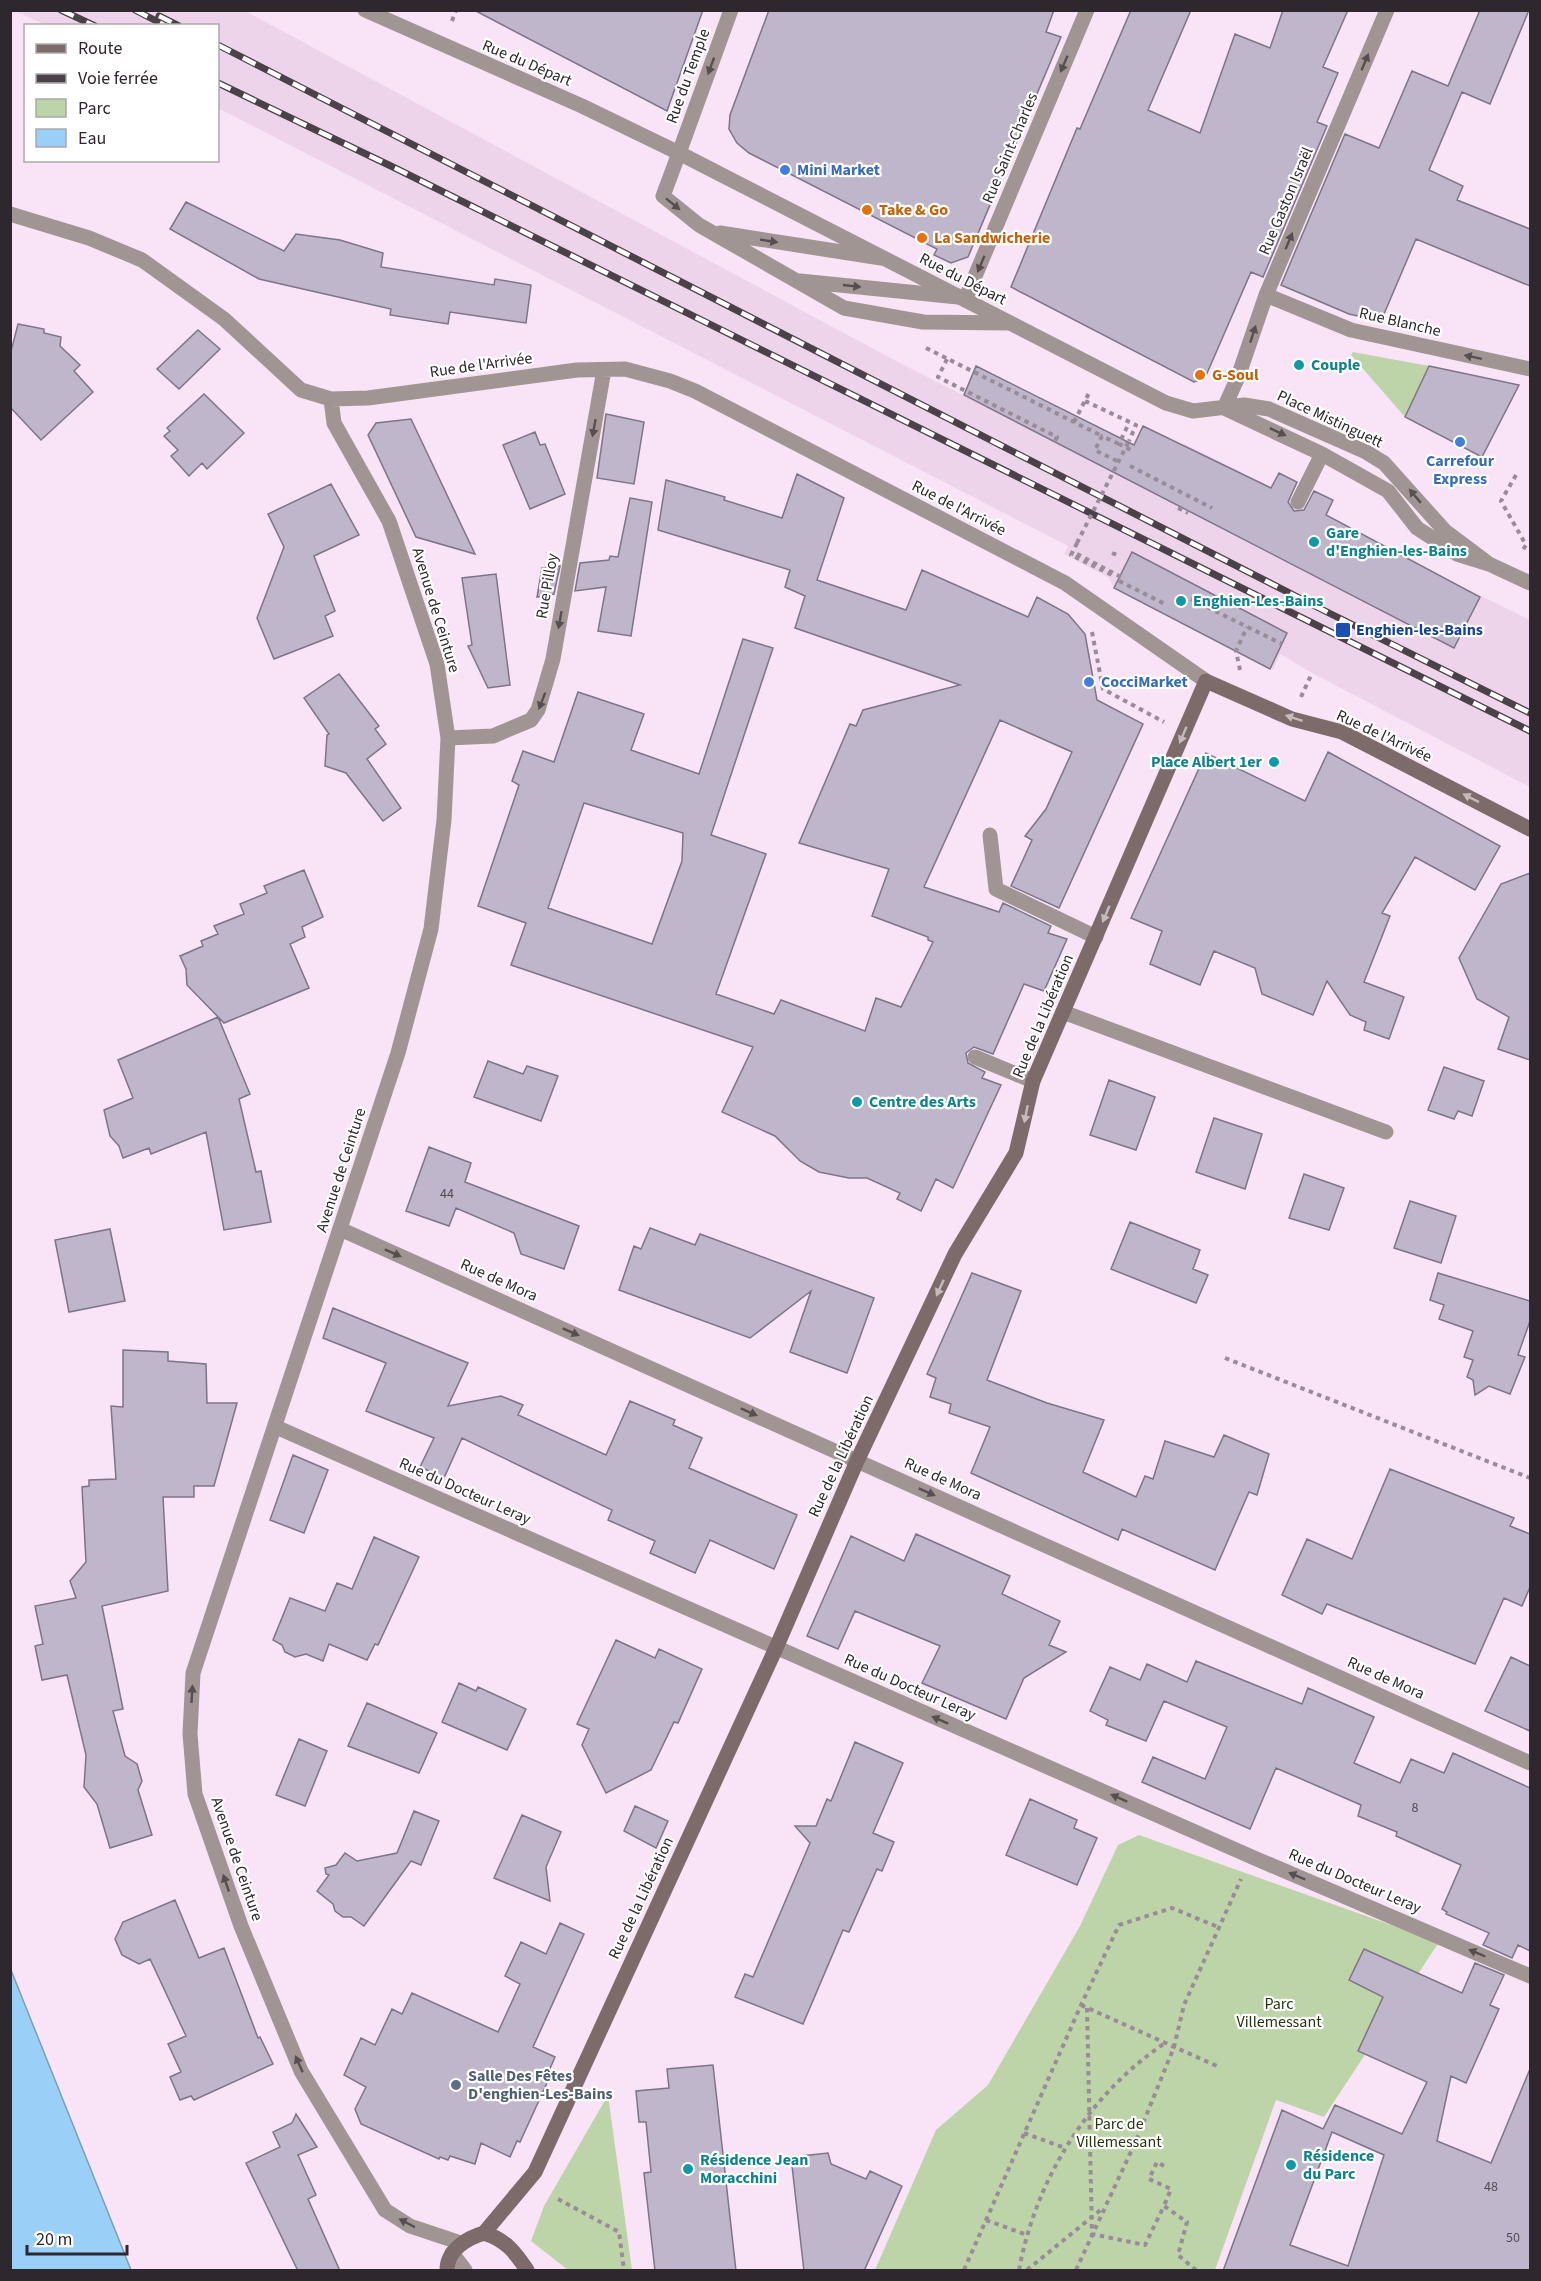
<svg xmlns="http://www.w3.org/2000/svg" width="1541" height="2281" font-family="'Source Sans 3',sans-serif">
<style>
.built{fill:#eed4eb}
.green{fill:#bdd4a9}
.water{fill:#9acff8;stroke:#7a9dbb;stroke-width:1.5}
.building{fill:#c0b6cb;stroke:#7d7488;stroke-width:1.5;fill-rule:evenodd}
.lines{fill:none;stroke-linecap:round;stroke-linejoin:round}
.path{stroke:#998b97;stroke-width:4;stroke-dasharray:4.5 4.5;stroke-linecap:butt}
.service{stroke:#a09593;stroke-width:15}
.pedestrian{stroke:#a09593;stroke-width:15}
.minor{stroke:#a09593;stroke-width:15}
.secondary{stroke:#7c6b69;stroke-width:15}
.rail-casing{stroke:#4a4149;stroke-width:7}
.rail{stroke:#fff;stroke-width:4.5;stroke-dasharray:14;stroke-linecap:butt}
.path-bridge{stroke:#998b97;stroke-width:4;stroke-dasharray:4.5 4.5;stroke-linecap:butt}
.oneway{fill:#564e51}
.oneway2{fill:#c4bcbc}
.shop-dot{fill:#3f7fe0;stroke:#fff;stroke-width:2}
.food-dot{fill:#e8710a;stroke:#fff;stroke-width:2}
.culture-dot{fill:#0f9aa8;stroke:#fff;stroke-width:2}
.transit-dot{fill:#1a4fb4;stroke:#fff;stroke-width:2}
.service-dot{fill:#5c6f8a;stroke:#fff;stroke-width:2}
.labels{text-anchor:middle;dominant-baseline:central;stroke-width:4.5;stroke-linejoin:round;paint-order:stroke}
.number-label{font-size:14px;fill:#524b54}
.street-label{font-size:16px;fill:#2e272d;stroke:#fff}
.shop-label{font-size:16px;font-weight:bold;fill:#366cbe;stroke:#fff;text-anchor:start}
.food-label{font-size:16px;font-weight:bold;fill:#c56008;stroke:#fff;text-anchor:start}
.culture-label{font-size:16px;font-weight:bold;fill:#0d838f;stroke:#fff;text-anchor:start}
.transit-label{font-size:16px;font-weight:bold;fill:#164399;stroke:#fff;text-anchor:start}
.park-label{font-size:16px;fill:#24360f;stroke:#fff}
.service-label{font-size:16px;font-weight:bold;fill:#4e5e75;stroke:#fff;text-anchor:start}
</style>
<rect width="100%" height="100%" fill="#f8e4f6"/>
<!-- built -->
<path class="built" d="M15,11h230l651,350 199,101 33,-6 15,-30 40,20 2,-2 224,114 -1,2 122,60v167l-218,-114 -32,-19 -7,16 -159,-82 -5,-10 -45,-24 4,-8 -850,-438v-82l-172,-1z"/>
<!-- green -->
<path class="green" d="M1353,352l76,14 -24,51 -54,-62z
M1139,1835l300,107 -115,175 -48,-17 -61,170h-340l61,-140 52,-45 92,-159 38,-81z
M608,2095l24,175h-64l-37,-29 13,-35z"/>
<!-- water -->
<path class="water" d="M11,1970l120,300h-120z"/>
<!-- building -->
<path class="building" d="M474,10h229l-36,101z
M769,10h285l-8,22 15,5 -93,220 -17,6 -17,-8 3,-6 -188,-96 -12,-10 -8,-14 1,-14z
M1131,10h60l-43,100 52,23 35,-99 35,14 13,-38h65l-25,57 15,6 -21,49 10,4 -64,151 -12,-5 -46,106 -11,4 -183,-95 66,-159 3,1z
M1480,10h49l-39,94 -28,-12 -33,78 34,16 -6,14 73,29v57l-114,-47 -35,82 -32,-7 -68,-29 64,-151 34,14 33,-77 36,15z
M186,202l98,49 12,-17 44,6 43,13 -2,14 113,18 1,-6 36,6 -5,38 -76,-11 -2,12 -58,-9 1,-6 -132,-30 -89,-50z
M18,324l26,5v4l17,4 -1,9 20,19 -6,6 19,21 -52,48 -31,-33v-52z
M198,330l22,19 -41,40 -22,-20z
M976,366l158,79 9,-19 128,62 8,-15 18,9 -9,20 6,9 10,-1 10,-19 19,9 -7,15 154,82 -26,51 -490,-253z
M1429,366l90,19 -37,72 -77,-40z
M204,394l40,39 -37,36 -5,-6 -13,13 -18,-20 7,-6 -14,-14 6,-5 -3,-3z
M606,414l38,8 -10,62 -37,-6z
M411,419l64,135 -59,-17 -48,-102 8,-12z
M535,432l5,13 5,-1 20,50 -35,15 -27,-64z
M797,474l47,24 -27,82 89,30 16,-40 106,47 9,-20 31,17 17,20 12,66 46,24 -84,184 -48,-22 21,-46 -7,-4 21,-27 26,-57 -72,-32 -76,167 75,25 4,-9 48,23 -3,7 19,6 -23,52 -20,-7 -31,70 -19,-7 -8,6 2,10 17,9 -3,6 19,7 -48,103 -17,-9 -15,32 -24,-12 3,-6 -33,-15h-18l-30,-6 -19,-11 -25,-25 -53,-24 31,-65 -242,-82 15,-42 -48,-17 41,-121 -7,-4 11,-30 31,11 24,-70 66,22 -13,36 68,24 44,-135 30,9 -62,187 55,19 -50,140 58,20 7,-14 84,31 11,-33 25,9 32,-65 -5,-2v-3l-56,-21 17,-47 -90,-26 51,-119 6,2 7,-16 97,-25 -165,-57 10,-32 -20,-9 5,-17 -132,-40 8,-50 59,17 -1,3 58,18zM584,803l99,30 -1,28 -30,83 -104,-36z
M331,484l28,51 -45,21 21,55 -10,5 8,20 -59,23 -17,-41 27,-71 -16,-33z
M630,498l22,4 -21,134 -33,-5 8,-44 -31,4 5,-28 29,-3 1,-4 8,1z
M1132,552l155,81 -17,36 -156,-81z
M560,566l-6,28 -17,3 5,-29z
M496,574l14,111 -22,3 -20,-42 4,-1 -10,-67z
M339,674l40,52 -4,3 11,15 -19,15 34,49 -18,13 -37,-48 -21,-7 2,-31 2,-1 -25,-36z
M1328,752l172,94 -25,44 -60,-33 -33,56 8,3 -26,66 40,15 -15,42 -25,-9 2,-8 -16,-7 -23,-34 -14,34 -51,-21 -7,-26 -41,-17 -14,34 -50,-21 12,-33 -31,-13 75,-165 99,48z
M304,870l19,47 -21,10 3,10 -15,7 19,44 -85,35 -37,-38 -1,-16 -6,-13 23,-10 -2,-5 17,-7 -4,-8 30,-12 -4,-10 27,-11 -3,-7z
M1530,873v187l-32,-11 11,-32 -32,-18 -18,-41 42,-74z
M218,1017l32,77 -11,5 17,73 5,-1 10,51 -47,8 -18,-98 -55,22 -2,-6 -26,10 -4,-12 -9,-10 -6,-26 29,-12 -15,-38z
M488,1061l35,13 4,-8 31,10 -17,45 -67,-24z
M1444,1067l40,14 -12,35 -14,-5 -4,8 -26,-9z
M1109,1080l46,17 -19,53 -46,-15z
M1214,1118l48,16 -17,55 -49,-17z
M429,1147l42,16 -6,19 114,44 -15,43 -43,-15 -7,-21 -58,-25 -7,18 -43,-15z
M1304,1174l40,14 -15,42 -40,-12z
M1410,1201l46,15 -15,47 -47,-15z
M1130,1222l70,28 -7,19 15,6 -12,28 -85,-34z
M650,1228l45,17 5,-11 174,64 -27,75 -57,-21 21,-61 -61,47 -131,-48 15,-44 7,3z
M110,1229l15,72 -56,11 -14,-72z
M972,1273l49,18 -34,89 60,23 57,17 -21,52 53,25 9,-21 8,3 12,-38 49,16 10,-22 45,19 -12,41 -8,-3 -34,78 -93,-41 -4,11 -147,-67 19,-46 -41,-14 2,-9 -21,-7 6,-19 -9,-4z
M1438,1273l92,28v20l-12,34 7,2 -15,37 -21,-8 -14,9 -2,-15 -6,-3 6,-17 -9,-3 9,-26 -34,-12 5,-14 -14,-5z
M333,1308l135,55 -20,43 53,-10 22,9 -5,10 88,40 24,-54 45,19 -2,5 29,13 -13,30 108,47 -23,54 -64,-29 -15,33 -45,-20 5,-12 -47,-21 4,-10 -150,-72 -18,40 -24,-11 14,-29 -68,-27 20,-48 -63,-25z
M123,1350l45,2v9l38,3 1,39h30l-23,83h-20v11h-31l5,94 -66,15 21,103 -10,2 12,45 12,8 5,17 -4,9 14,45 -42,13 -13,-44 -13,-17 2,-32 -19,-80 -25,5 -7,-34 8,-2 -8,-38 41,-8 -6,-17 16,-19 -4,-75 7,-1v-6l27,-1 -5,-73 12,1z
M293,1455l35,15 -24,63 -34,-13z
M1390,1469l124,49 -4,8 20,8v53l-8,19 -18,-8 -29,66 -148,-60 -5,10 -40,-19 25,-56 45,20z
M916,1534l94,42 -8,18 58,27 -11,24 17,7 -42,26 -18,41 -84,-36 18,-37 -85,-35 -17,38 -31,-13 44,-100 53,25z
M374,1537l45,20 -41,88 -3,-1 -8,16 -38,-16 -6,17 -17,-7 -11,3 -10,-5 -3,-7 -9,-5 17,-42 35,13 12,-28 15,6z
M616,1640l39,18 4,-9 43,20 -24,54 -4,-1 -23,48 -45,23 -24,-48 7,-16 -12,-5z
M1511,1657l19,9v65l-45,-20z
M1196,1661l106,43 6,-16 66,29 -20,46 46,20 11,-24 33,14 9,-20 77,35v163l-12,-6 -6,13 -29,-13 6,-12 -43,-19 1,-2 -5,-3 19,-44 -65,-29 1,-4 -39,-16 3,-11 -85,-37 -26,61 -108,-47 11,-25 52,22 22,-52 -63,-26 -18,40 -40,-16 2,-5 -18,-9 20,-44 30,13 7,-16 40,18z
M459,1683l17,8 2,-4 48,22 -19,41 -65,-28z
M367,1703l70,30 -18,40 -71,-27z
M299,1739l28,12 -22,55 -29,-11z
M855,1742l48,21 -30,70 21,9 -12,29 -5,-2 -28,63 -6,-2 -40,94 -68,-27 10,-23 8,3 57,-134 -15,-17h21l11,-27 4,2z
M1030,1799l47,21 -3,8 23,10 -20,47 -71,-30z
M635,1806l33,15 -12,27 -32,-17z
M414,1811l25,10 -18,44 -10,-4 -47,65 -13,-9h-8l-8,-6 -2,-7 -16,-13 12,-16 -3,-1 -1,-6 11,-3 9,-12 12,8 40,-8z
M522,1815l39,17 -15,35 4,34 -56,-23z
M175,1900l24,58 25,-10 34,90 2,-1 13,27 -79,36 -3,-4 -11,4 -10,-23 11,-5 -13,-28 18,-8 -36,-77 -11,5 -17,-9 -7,-16 8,-17z
M560,1923l24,11 -51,113 22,10 -6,14 3,1 -32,70 -3,-1 -7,16 -29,-14 -6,21 -25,-8 -2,4 -8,-3 -1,2 -78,-35 -6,-15 11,-22 -22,-12 17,-37 14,7 17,-36 10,5 10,-21 86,39 22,-48 -15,-8 16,-34 25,12z
M1364,1949l98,44 13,-30 29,12 -14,30 9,4 -33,74 -15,-7 -14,65 54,22 39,-94v202h-307l59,-161 41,19 12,-24 67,29 25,-52 -69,-31 25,-54 -34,-17zM1332,2132l52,23 -36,111 -58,-21z
M713,2065l23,206h-81l-11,-98 7,-1 -5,-50h-7l-3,-31 33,-3 -2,-19z
M296,2114l21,33 -19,8 18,40 -8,4 32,72h-42l-52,-108 34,-16 -7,-15 19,-9z
M828,2153l3,11 35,15 4,-8 32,15 -38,85h-60l-13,-114z"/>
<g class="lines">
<!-- path -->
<path class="path" d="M452,21l4,-11
M926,348l176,88
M947,359l-9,18 119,60 -2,4
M1085,401l51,24 -7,16
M1074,422l16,-31
M1127,427l-8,17 12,6
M1117,461l-22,-11 7,-14 17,8
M1130,466l82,42
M1516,475l-15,26 25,44 -4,6
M1178,508l10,5
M1077,543l-6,12 41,20
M1112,553l5,2
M1077,554l44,23
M1119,581l46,23
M1191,599l91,45
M1092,632l11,57 61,33
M1240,670l-4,-19 11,-24
M1301,697l11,-24
M1225,1358l305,120
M1081,2005l138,62
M1087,2008l5,226 53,11 19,-39 23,16 -9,33 18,15
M1024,2133l41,15
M1164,2166l-7,-4 -8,17 22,10 -7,17
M558,2199l61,33 5,38
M986,2220l41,15
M964,2270l117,-265 38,-80 53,-17 46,19
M1019,2270c17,-91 69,-175 146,-227
M1027,2270l76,-62
M1076,2270l59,-127 39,-96 10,-42 57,-126"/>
<!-- service -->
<path class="service" d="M679,153l-16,43 36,29 145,83 79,14 84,1
M720,233l161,25
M800,281l158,16
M990,835l6,54 100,48
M1063,1012l323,120
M975,1057l58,24
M452,2253l13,17"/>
<!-- pedestrian -->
<path class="pedestrian" d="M1298,502l21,-42"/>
<!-- minor -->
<path class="minor" d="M365,10l217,96 97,47 487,250 27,8 51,-6 25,4 97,43 18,11 61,68 44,33
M679,153l52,-143
M10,214l79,24 53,22 82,59 77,71 30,9 37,-1 209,-28 48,-1 45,12 25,10 370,192 141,98
M1266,295l85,35 179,39
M965,300l122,-290
M331,399l3,24 55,98 48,143 11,74 -4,82 -13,109 -33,124 -205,620 -3,61 5,60 46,132 60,145 84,139 25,16 51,17
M1224,408l14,-31 28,-82 121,-285
M1224,408l98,46 66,37 29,37 40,26 32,10 41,19
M448,738l45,-2 38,-16 7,-10 15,-51 51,-289
M340,1229l1190,534
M276,1427l976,430 278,119"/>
<!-- secondary -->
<path class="secondary" d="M484,2233l51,-61 241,-524 81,-187 98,-207 61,-101 17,-72 173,-400 86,38 50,13 188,97
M447,2270c0,-20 20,-32 37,-37 22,7 31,19 43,37"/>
<defs>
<path id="rail" d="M61,10l34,16
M135,10l31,16
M159,16l20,10
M218,45l1095,560 217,108
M218,83l177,85 1135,563"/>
</defs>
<!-- rail casing -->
<use href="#rail" class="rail-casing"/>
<!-- rail -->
<use href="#rail" class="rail"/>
<!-- path-bridge -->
<path class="path-bridge" d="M1077,543l52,-102"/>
</g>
<!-- one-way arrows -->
<defs><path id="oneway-solid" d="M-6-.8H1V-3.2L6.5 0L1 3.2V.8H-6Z" transform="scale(1.5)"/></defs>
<g class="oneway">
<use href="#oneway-solid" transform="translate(1365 62) rotate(-67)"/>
<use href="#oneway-solid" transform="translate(1064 64) rotate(113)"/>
<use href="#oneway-solid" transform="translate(711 66) rotate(110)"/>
<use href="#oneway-solid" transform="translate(673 204) rotate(39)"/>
<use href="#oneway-solid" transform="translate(769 241) rotate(9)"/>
<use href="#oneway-solid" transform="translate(1289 241) rotate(-67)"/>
<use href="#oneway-solid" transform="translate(981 264) rotate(113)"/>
<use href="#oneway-solid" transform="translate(852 286) rotate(6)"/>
<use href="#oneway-solid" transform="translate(1253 334) rotate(-72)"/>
<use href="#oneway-solid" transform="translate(1473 357) rotate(-168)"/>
<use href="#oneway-solid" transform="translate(594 428) rotate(100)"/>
<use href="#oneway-solid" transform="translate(1278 432) rotate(25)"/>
<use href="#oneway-solid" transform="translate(1415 496) rotate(-130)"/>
<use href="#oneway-solid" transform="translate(560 620) rotate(100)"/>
<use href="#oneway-solid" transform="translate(542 701) rotate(111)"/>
<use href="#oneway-solid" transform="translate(393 1253) rotate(24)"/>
<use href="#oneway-solid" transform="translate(571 1332) rotate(24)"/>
<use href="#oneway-solid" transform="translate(749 1412) rotate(24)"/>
<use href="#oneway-solid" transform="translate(927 1492) rotate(24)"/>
<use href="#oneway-solid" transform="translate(192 1694) rotate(-87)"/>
<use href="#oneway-solid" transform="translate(940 1720) rotate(-156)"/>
<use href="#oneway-solid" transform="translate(1119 1798) rotate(-156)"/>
<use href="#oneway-solid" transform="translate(1297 1876) rotate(-157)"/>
<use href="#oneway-solid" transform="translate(226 1883) rotate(-109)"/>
<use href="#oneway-solid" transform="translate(1477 1953) rotate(-157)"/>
<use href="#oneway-solid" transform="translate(299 2064) rotate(-114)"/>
<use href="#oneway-solid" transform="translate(407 2223) rotate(-152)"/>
</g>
<g class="oneway2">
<use href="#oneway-solid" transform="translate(1294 718) rotate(-162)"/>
<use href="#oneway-solid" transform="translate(1183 735) rotate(113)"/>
<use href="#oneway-solid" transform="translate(1471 798) rotate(-153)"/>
<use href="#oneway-solid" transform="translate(1106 914) rotate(113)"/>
<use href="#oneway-solid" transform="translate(1026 1114) rotate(101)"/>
<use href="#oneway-solid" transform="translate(940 1288) rotate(115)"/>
</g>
<!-- markers -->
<g class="shop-dot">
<circle cx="785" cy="170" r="6"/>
<circle cx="1460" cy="442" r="6"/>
<circle cx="1089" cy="682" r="6"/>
</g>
<g class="food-dot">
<circle cx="867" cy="210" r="6"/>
<circle cx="922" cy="238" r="6"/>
<circle cx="1200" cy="375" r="6"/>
</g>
<g class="culture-dot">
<circle cx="1299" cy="365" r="6"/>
<circle cx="1314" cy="542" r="6"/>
<circle cx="1181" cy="601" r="6"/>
<circle cx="1274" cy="762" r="6"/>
<circle cx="857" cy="1102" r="6"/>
<circle cx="1291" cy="2165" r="6"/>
<circle cx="688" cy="2169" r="6"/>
</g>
<rect class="transit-dot" x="1335" y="622" width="16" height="16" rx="3"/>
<circle class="service-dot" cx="456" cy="2085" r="6"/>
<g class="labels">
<!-- number labels -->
<g class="number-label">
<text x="447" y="1194">44</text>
<text x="1415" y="1808">8</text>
<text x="1491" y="2187">48</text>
<text x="1513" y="2238">50</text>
</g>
<!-- street labels -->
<g class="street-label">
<text transform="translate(527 63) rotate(23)">Rue du Départ</text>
<text transform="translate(688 76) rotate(-70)">Rue du Temple</text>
<text transform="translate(1010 148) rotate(-67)">Rue Saint-Charles</text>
<text transform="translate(1286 201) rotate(-67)">Rue Gaston Israël</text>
<text transform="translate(963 279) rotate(27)">Rue du Départ</text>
<text transform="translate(1400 322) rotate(13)">Rue Blanche</text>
<text transform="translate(481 365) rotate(-8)">Rue de l'Arrivée</text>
<text transform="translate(1330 419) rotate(25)">Place Mistinguett</text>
<text transform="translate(959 508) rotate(27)">Rue de l'Arrivée</text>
<text transform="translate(547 586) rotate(-80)">Rue Pilloy</text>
<text transform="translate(436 610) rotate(73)">Avenue de Ceinture</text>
<text transform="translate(1384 736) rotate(25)">Rue de l'Arrivée</text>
<text transform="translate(1043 1016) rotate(-67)">Rue de la Libération</text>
<text transform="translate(341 1170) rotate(-72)">Avenue de Ceinture</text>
<text transform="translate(499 1280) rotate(24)">Rue de Mora</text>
<text transform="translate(841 1456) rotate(-65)">Rue de la Libération</text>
<text transform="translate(943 1479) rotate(24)">Rue de Mora</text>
<text transform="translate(465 1491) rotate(24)">Rue du Docteur Leray</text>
<text transform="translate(1386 1678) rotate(24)">Rue de Mora</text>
<text transform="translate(910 1687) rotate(24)">Rue du Docteur Leray</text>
<text transform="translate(237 1859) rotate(71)">Avenue de Ceinture</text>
<text transform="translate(1355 1881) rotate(23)">Rue du Docteur Leray</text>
<text transform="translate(641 1898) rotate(-65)">Rue de la Libération</text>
</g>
<!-- shop labels -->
<g class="shop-label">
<text x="797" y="170">Mini Market</text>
<text x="1460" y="461" text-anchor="middle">Carrefour<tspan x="1460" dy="18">Express</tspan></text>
<text x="1101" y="682">CocciMarket</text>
</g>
<!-- food labels -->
<g class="food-label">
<text x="879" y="210">Take &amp; Go</text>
<text x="934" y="238">La Sandwicherie</text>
<text x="1212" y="375">G-Soul</text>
</g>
<!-- culture labels -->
<g class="culture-label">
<text x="1311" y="365">Couple</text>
<text x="1326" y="533">Gare<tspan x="1326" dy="18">d'Enghien-les-Bains</tspan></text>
<text x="1193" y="601">Enghien-Les-Bains</text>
<text x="1262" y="762" text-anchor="end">Place Albert 1er</text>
<text x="869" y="1102">Centre des Arts</text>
<text x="1303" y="2156">Résidence<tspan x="1303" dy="18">du Parc</tspan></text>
<text x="700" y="2160">Résidence Jean<tspan x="700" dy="18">Moracchini</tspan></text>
</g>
<!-- transit labels -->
<g class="transit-label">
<text x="1356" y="630">Enghien-les-Bains</text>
</g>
<!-- park labels -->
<g class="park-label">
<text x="1279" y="2004">Parc<tspan x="1279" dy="18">Villemessant</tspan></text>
<text x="1119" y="2124">Parc de<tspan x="1119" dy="18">Villemessant</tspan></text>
</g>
<!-- service labels -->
<g class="service-label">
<text x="468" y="2076">Salle Des Fêtes<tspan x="468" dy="18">D'enghien-Les-Bains</tspan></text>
</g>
</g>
<!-- border -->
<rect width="1541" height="2281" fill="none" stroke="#2e272d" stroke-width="24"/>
<!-- legend -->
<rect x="24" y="24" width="195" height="138" fill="#ffffff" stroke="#aba9ab" stroke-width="1.5"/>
<rect x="36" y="44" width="30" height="9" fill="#7c6b69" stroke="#aba9ab" stroke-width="1.5"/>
<text x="78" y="54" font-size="18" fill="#2e272d">Route</text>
<rect x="36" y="74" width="30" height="9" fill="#4a4149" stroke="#aba9ab" stroke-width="1.5"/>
<text x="78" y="84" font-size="18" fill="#2e272d">Voie ferrée</text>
<rect x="36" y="99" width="30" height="18" fill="#bdd4a9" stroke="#aba9ab" stroke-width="1.5"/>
<text x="78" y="114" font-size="18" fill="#2e272d">Parc</text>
<rect x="36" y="129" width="30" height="18" fill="#9acff8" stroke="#aba9ab" stroke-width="1.5"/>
<text x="78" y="144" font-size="18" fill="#2e272d">Eau</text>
<!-- scale -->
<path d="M27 2245v9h100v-9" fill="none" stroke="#2e272d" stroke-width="3"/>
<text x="36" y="2245" font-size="18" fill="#2e272d" stroke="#ffffff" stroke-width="4.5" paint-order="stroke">20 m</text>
</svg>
